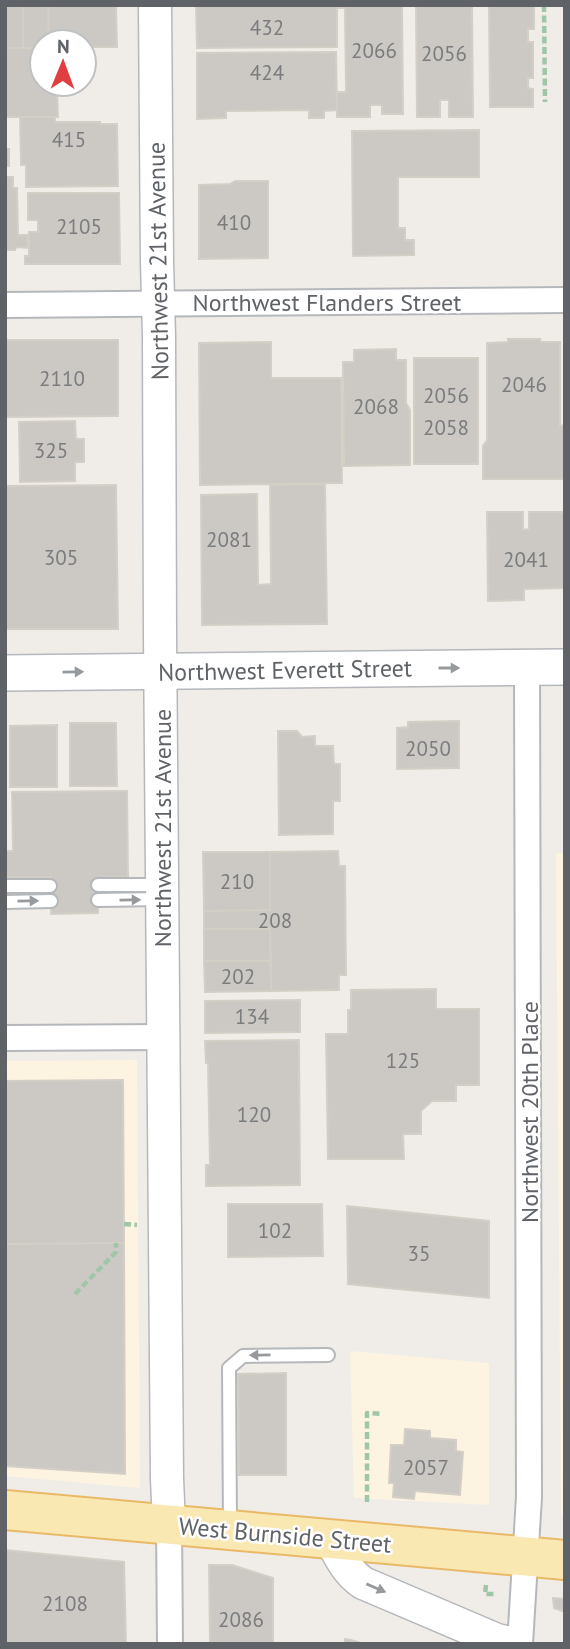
<svg xmlns="http://www.w3.org/2000/svg" width="570" height="1649" font-family="'PT Sans',sans-serif">
<style>
.commercial{fill:#fcf3e1}
.building{fill:#ccc8c4;stroke:#d4cfc6;stroke-width:2}
.lines{fill:none;stroke-linecap:round;stroke-linejoin:round}
.service-casing{stroke:#b5b8bb;stroke-width:16}
.minor-casing{stroke:#b5b8bb;stroke-width:28}
.tertiary-casing{stroke:#b5b8bb;stroke-width:35}
.secondary-casing{stroke:#b4b7bb;stroke-width:38}
.primary-casing{stroke:#e9b968;stroke-width:42}
.path{stroke:#a0c6a8;stroke-width:4.5;stroke-dasharray:7 3.5;stroke-linecap:butt}
.service{stroke:#fff;stroke-width:12}
.minor{stroke:#fff;stroke-width:24}
.tertiary{stroke:#fff;stroke-width:32}
.secondary{stroke:#fff;stroke-width:35}
.primary{stroke:#fae8b3;stroke-width:38}
.oneway{fill:#979a9c}
.labels{text-anchor:middle;dominant-baseline:central;stroke-width:5;stroke-linejoin:round;paint-order:stroke}
.number-label{font-size:21px;fill:#7a7c7e}
.street-label{font-size:24px;fill:#5f6367;stroke:#fff}
</style>
<rect width="100%" height="100%" fill="#f0ede8"/>
<!-- commercial -->
<path class="commercial" d="M556,853h9v662h-4z
M137,1060l3,428 -135,-12v-415z
M350,1351l139,12v142l-135,-7z"/>
<!-- building -->
<path class="building" d="M5,5h18v43h-18z
M23,5h25l1,37h-7v6h-19z
M48,5h68l1,42h-33v-5h-35z
M196,5h141v42l-140,1z
M337,5h65l1,109h-21v-9h-12v12h-33v-25h9l-1,-84h-8z
M416,5h56l1,112h-24v-17h-9v17h-23z
M489,5h45v24h-6v13h5v36h-5v10l5,1v18h-43z
M5,48h37v36h7v4h8l1,29h-53z
M336,52l1,58 -13,1v7h-15v-8l-83,1v7l-29,1v-66z
M20,117h35v5h45v2h17l1,62 -92,1v-22h-5z
M479,130v47h-81v51h7v12h9v15l-61,1 -1,-125z
M5,149h4v17h-4z
M5,177h8v11h4l1,47h9l1,13 -12,-1 -1,3h-10z
M235,181h33v77l-69,1v-74l31,-1z
M28,193h91l1,71h-95v-8h4v-24h9v-12h-10z
M508,339h32l1,3h19v84l5,-1v54h-82v-33l4,-6v-97l21,-1z
M5,340h113v76l-113,1z
M271,342v36h70l1,105 -142,2 -1,-142z
M396,349v11h10v43l4,7v55l-66,1 -1,-104h11v-12z
M414,358h64v106h-64z
M75,421l1,18h8v23h-9v19l-55,1 -1,-60z
M325,484l2,140 -125,1 -1,-130 56,-1 1,91 13,-1 -1,-99z
M116,485l2,144h-113v-143z
M487,512h36v18l6,-1v-17h36v76l-41,1v11l-36,1z
M459,721v47l-62,1v-41l11,-1v-5z
M70,723h46l1,63h-47z
M57,725v62h-47v-61z
M278,731h19l5,6 13,-1v10h18l1,18h6v37h-7v33l-54,1z
M127,791l1,86 -30,1v35l-47,1v-37h-46v-26h8l-1,-59z
M338,851l1,15h6l1,109h-7v15l-68,1 -1,-62h-66v-18l66,-1v-58z
M203,852h67v58l-66,1z
M204,929h66l1,32h-67z
M204,961h67v30l-66,1z
M436,989v20h43v76h-23v16h-24l-11,10v23h-18l1,25h-76l-2,-125h22v-24h3v-20z
M300,1000v32l-95,1v-32z
M299,1040l1,145 -94,1v-21h4l-2,-102h-2l-1,-22z
M123,1080l1,163 -119,1v-163z
M228,1204h94l1,52 -95,1z
M347,1206l142,15v77l-141,-14z
M124,1243l1,231 -120,-8v-222z
M286,1373v102h-47l-1,-101z
M405,1429l25,2v7l26,2v11l7,1 -3,43 -45,-4 -1,8 -21,-2 1,-14h-5l2,-38h13z
M5,1550l119,12 2,82h-121z
M209,1565h23l41,13v66h-63z
M553,1598l12,1v13l-11,-4z
M345,1639l6,1 13,4h-19z"/>
<g class="lines">
<defs>
<path id="service" d="M98,885h63
M5,886h45
M98,900l63,-1
M5,902l46,-1
M230,1526l-1,-158 14,-12 85,-1"/>
<path id="minor" d="M5,305l560,-5
M5,1038l158,-1
M169,1524l1,120
M520,1644l9,-147 -2,-829"/>
<path id="tertiary" d="M155,5l2,257 2,74 1,299 7,844 2,45
M331,1540c9,17 16,32 32,43l134,57 19,4"/>
<path id="secondary" d="M5,673l560,-6"/>
<path id="primary" d="M5,1510l560,50"/>
</defs>
<!-- service casing -->
<use href="#service" class="service-casing"/>
<!-- minor casing -->
<use href="#minor" class="minor-casing"/>
<!-- tertiary casing -->
<use href="#tertiary" class="tertiary-casing"/>
<!-- secondary casing -->
<use href="#secondary" class="secondary-casing"/>
<!-- primary casing -->
<use href="#primary" class="primary-casing"/>
<!-- path -->
<path class="path" d="M544,5l1,97
M124,1224l13,1
M75,1294l41,-42v-9
M367,1502v-89l15,1
M486,1585l-1,9h9"/>
<!-- service -->
<use href="#service" class="service"/>
<!-- minor -->
<use href="#minor" class="minor"/>
<!-- tertiary -->
<use href="#tertiary" class="tertiary"/>
<!-- secondary -->
<use href="#secondary" class="secondary"/>
<!-- primary -->
<use href="#primary" class="primary"/>
</g>
<!-- one-way arrows -->
<defs><path id="oneway-solid" d="M-6-.8H1V-3.2L6.5 0L1 3.2V.8H-6Z" transform="scale(1.75)"/></defs>
<g class="oneway">
<use href="#oneway-solid" transform="translate(449 668)"/>
<use href="#oneway-solid" transform="translate(73 672) rotate(-1)"/>
<use href="#oneway-solid" transform="translate(130 900) rotate(-1)"/>
<use href="#oneway-solid" transform="translate(28 901) rotate(-1)"/>
<use href="#oneway-solid" transform="translate(260 1355) rotate(179)"/>
<use href="#oneway-solid" transform="translate(376 1588) rotate(23)"/>
</g>
<g class="labels">
<!-- number labels -->
<g class="number-label">
<text x="267" y="27">432</text>
<text x="374" y="50">2066</text>
<text x="444" y="53">2056</text>
<text x="267" y="72">424</text>
<text x="69" y="139">415</text>
<text x="234" y="222">410</text>
<text x="79" y="226">2105</text>
<text x="62" y="378">2110</text>
<text x="524" y="384">2046</text>
<text x="446" y="395">2056</text>
<text x="376" y="406">2068</text>
<text x="446" y="427">2058</text>
<text x="51" y="450">325</text>
<text x="229" y="539">2081</text>
<text x="61" y="557">305</text>
<text x="526" y="559">2041</text>
<text x="428" y="748">2050</text>
<text x="237" y="881">210</text>
<text x="275" y="920">208</text>
<text x="238" y="976">202</text>
<text x="252" y="1016">134</text>
<text x="403" y="1060">125</text>
<text x="254" y="1114">120</text>
<text x="275" y="1230">102</text>
<text x="419" y="1253">35</text>
<text x="426" y="1467">2057</text>
<text x="65" y="1603">2108</text>
<text x="241" y="1619">2086</text>
</g>
<!-- street labels -->
<g class="street-label">
<text transform="translate(158 261) rotate(-91)">Northwest 21st Avenue</text>
<text x="327" y="302">Northwest Flanders Street</text>
<text transform="translate(285 670) rotate(-1)">Northwest Everett Street</text>
<text transform="translate(162 828) rotate(-90)">Northwest 21st Avenue</text>
<text transform="translate(529 1112) rotate(-90)">Northwest 20th Place</text>
<text transform="translate(285 1535) rotate(5)">West Burnside Street</text>
</g>
</g>
<!-- border -->
<rect width="570" height="1649" fill="none" stroke="#5f6367" stroke-width="14"/>
<!-- north arrow -->
<g transform="translate(63 63) rotate(1)"><circle r="33" fill="#ffffff" stroke="#bfc1c2" stroke-width="2"/>
<path d="M0-5L12 26L0 18L-12 26Z" fill="#df3f40"/>
<text y="-10" font-size="19" font-weight="bold" text-anchor="middle" fill="#5f6367">N</text>
</g>
</svg>
